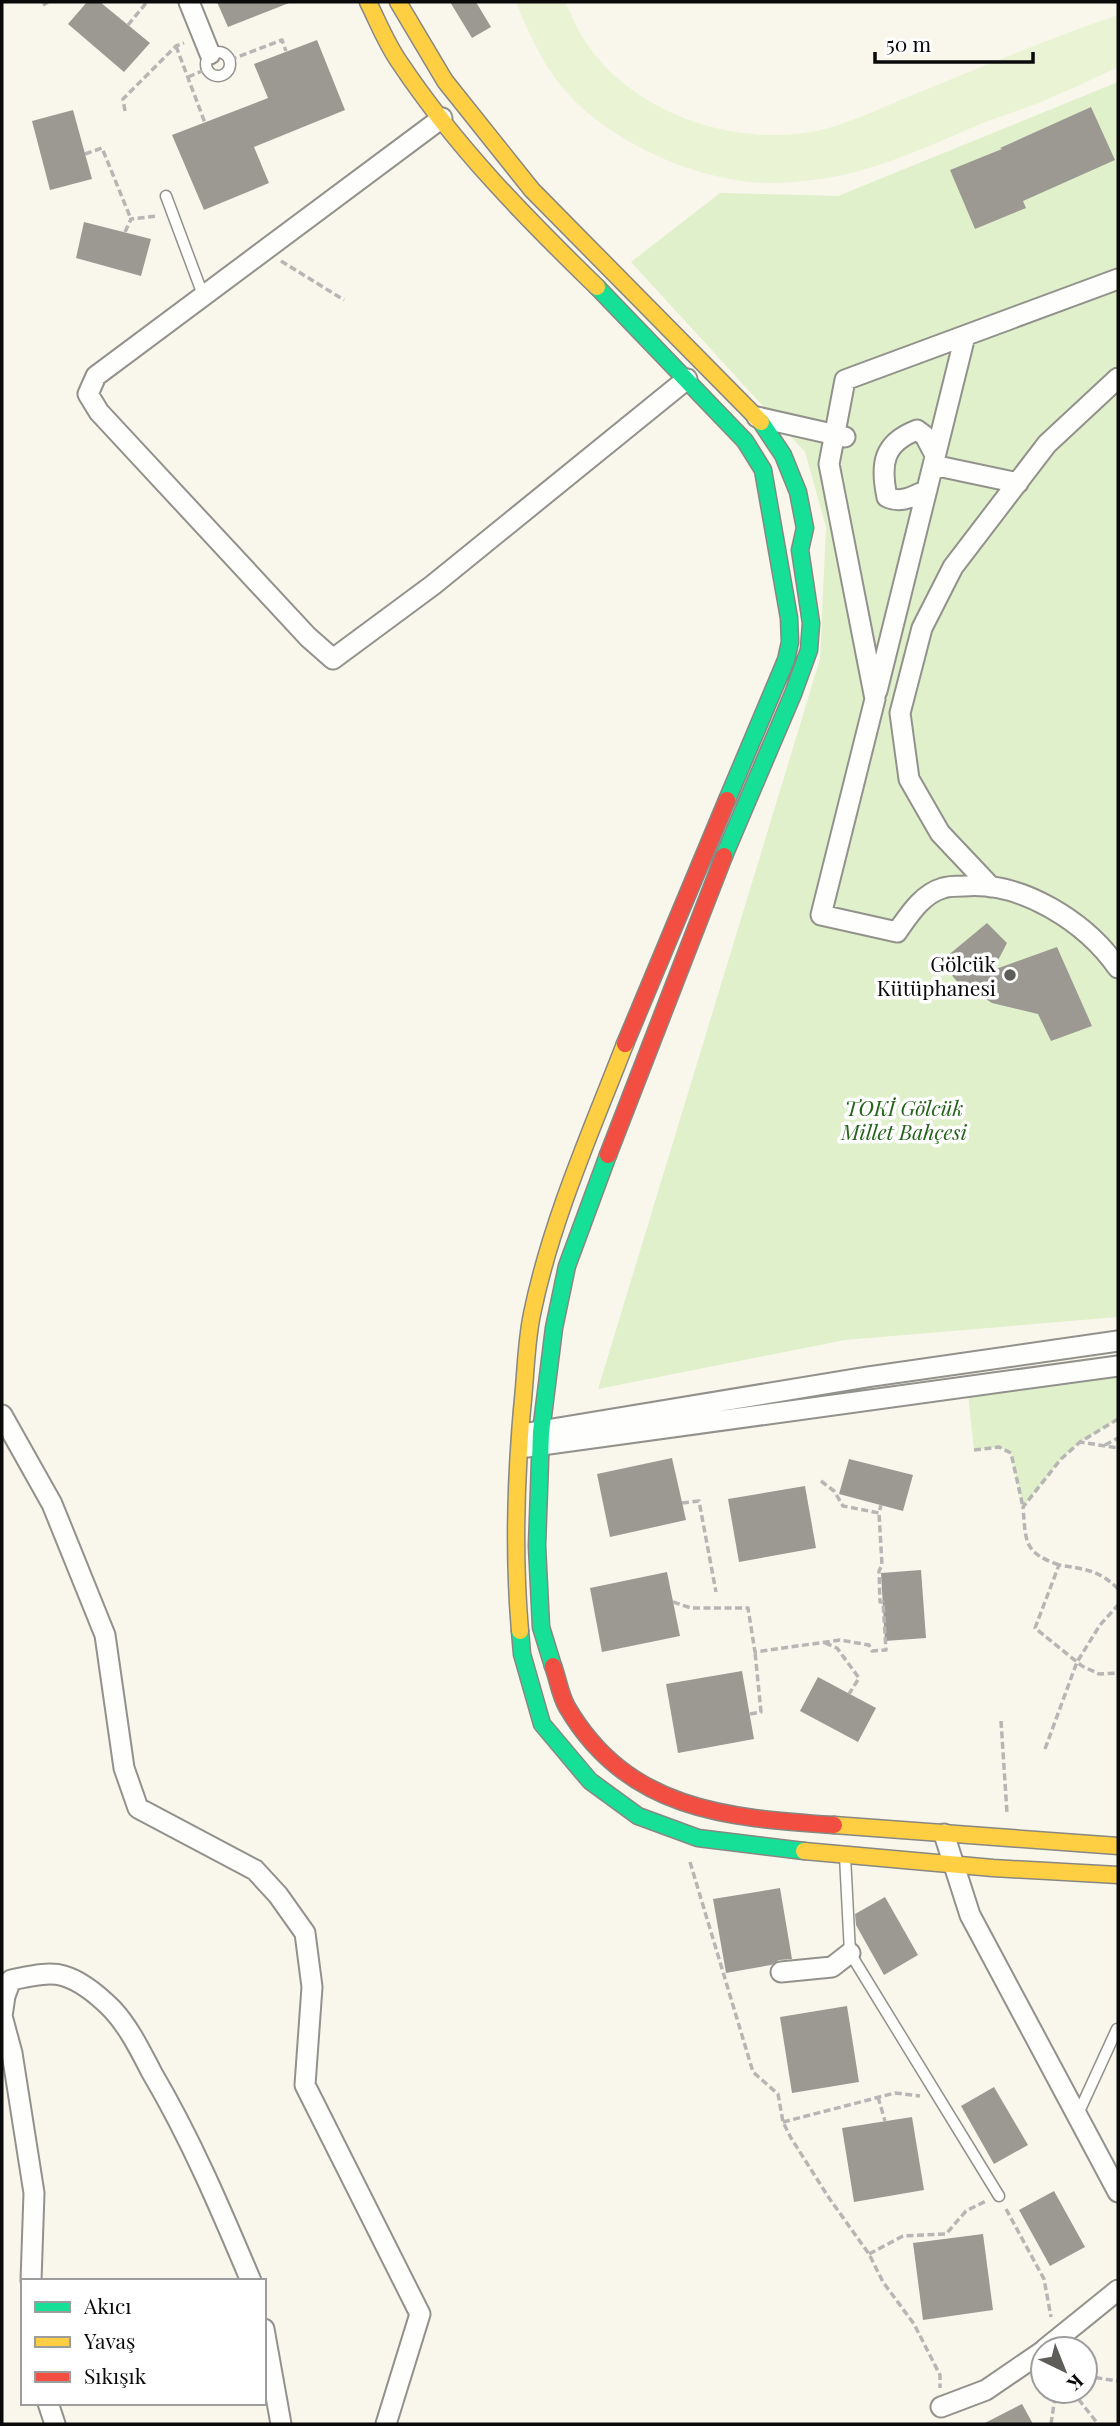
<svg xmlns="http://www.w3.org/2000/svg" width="1120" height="2426" font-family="'Playfair Display',serif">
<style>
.green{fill:#e0f0ca}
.pitch{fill:#eaf4d4}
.building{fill:#9c9993}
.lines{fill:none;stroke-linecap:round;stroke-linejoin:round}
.lane-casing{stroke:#92918c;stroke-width:13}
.street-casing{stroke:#92918c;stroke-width:23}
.fast-casing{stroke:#888782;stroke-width:19}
.slow-casing{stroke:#888782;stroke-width:19}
.jam-casing{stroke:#888782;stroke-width:19}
.path{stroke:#b7b6b5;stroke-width:3.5;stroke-dasharray:7 3.5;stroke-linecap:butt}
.lane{stroke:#fefefc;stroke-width:10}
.street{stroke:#fefefc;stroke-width:19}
.fast{stroke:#16e098;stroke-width:16}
.slow{stroke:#ffcf43;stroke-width:16}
.jam{stroke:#f24e42;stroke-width:16}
.poi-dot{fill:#5e5d59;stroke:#fff;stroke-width:2.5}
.labels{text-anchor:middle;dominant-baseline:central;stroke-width:7;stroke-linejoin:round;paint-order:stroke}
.poi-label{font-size:21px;fill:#0a0a0a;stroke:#fff;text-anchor:end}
.park-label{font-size:21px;font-style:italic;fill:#246319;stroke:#fff}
</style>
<rect width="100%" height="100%" fill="#f9f7ec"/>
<!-- green -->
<path class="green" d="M1118,82v1235l-273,23 -247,49 222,-730 6,-132 -21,-75 -174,-190 89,-69 118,3z
M1118,1373v46l-38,23 -19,17 -38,48 -12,-54 -12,-6 -25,3 -6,-56z"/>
<!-- pitch -->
<path class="pitch" d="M516,2h49c5,9 9,20 14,29 45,81 158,120 246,98 30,-8 60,-23 90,-35 67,-27 134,-56 203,-79v52c-25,12 -51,24 -77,35 -22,9 -44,15 -65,24 -47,20 -105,47 -156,53 -28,4 -56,6 -84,1 -61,-9 -136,-46 -175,-94 -20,-26 -33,-54 -45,-84z"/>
<!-- building -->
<path class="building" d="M87,2h13l50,41 -26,29 -56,-48z
M217,2h72v1l-61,24z
M450,2h26l15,25 -19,11z
M317,40l28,70 -91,37 15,36 -65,27 -32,-75 96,-37 -14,-34z
M1091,107l24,53 -92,41 3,7 -51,21 -25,-59 52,-21 -2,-1z
M73,110l19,69 -42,11 -18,-69z
M84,222l67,17 -10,37 -65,-18z
M987,923l20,20 -14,27 64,-23 35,79 -41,15 -13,-27 -46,-11 -26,-17 -4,1 -22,-25z
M672,1458l14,62 -76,17 -13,-63z
M849,1459l64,16 -10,36 -64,-17z
M805,1486l11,62 -77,14 -11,-63z
M921,1570l5,68 -41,3 -4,-68z
M667,1572l13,64 -78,16 -12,-64z
M742,1671l12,68 -76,14 -12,-69z
M818,1677l58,31 -18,34 -58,-31z
M780,1888l12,71 -13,1 -8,5 -45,8 -13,-74z
M885,1897l33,58 -34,20 -28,-50 -1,-11z
M847,2006l12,76 -67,11 -12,-76z
M994,2087l34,58 -34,19 -33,-58z
M912,2117l12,73 -70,12 -12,-74z
M1054,2191l31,56 -35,19 -31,-56z
M983,2234l10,76 -70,10 -10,-77z
M1022,2404l11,20h-50z"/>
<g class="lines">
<defs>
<path id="lane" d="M206 64a12 12 0 1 1 24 0a12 12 0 1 1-24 0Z
M166,196l37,99
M845,1856l5,97 149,243
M1078,2114l39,-85"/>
<path id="street" d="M189,2l21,52
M442,118l-346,258 -8,18 11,18 209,225 25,22 100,-74 254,-206
M1118,279l-273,101 -16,84 46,235 -54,216 76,17c12,-17 25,-38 46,-44 6,-2 15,-2 21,-2 58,-5 122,36 154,82
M757,417l88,20
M933,465l85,18
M927,490c-14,6 -26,14 -40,7 -7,-33 -4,-54 30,-67l8,6 10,19
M877,691l88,-355
M991,887l-51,-54 -31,-54 -9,-66 22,-85 31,-61 94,-123 71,-66
M2,1415l50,89 53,131 19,133 14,40 117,62 23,25 27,38 7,54 -7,98 115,229 -34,110
M528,1433l339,-56 251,-36
M527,1447l591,-81
M944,1834l26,81 148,277
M781,1972l51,-5 18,-14
M31,2281l3,-88 -22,-140 -10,-37 3,-20 6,-16c16,-3 37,-9 53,-4 17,5 36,21 48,33 17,18 29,43 40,64 39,66 69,137 99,208
M264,2329l17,95
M1045,2349l73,-59
M48,2403l7,21
M941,2407l45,-17 57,-39"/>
<path id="fast" d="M597,287l148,154 18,29 26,148 1,24 -4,18 -59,140
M724,856l69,-162 16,-44 2,-27 -11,-73 5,-22 -7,-36 -15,-37 -22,-33
M520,1631l2,23 20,70 48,57 48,35 60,22 106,13
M553,1666l-12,-39 -4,-81 4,-114 13,-104 13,-62 41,-111"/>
<path id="slow" d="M368,2c10,20 19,43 32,61 56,84 125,154 197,224
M398,2l47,79 87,109 229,232
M520,1631c-7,-81 -4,-163 4,-243 2,-25 3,-50 8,-74 19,-93 59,-182 93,-270
M834,1825l284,21
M804,1851l189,17 125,7"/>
<path id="jam" d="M625,1044l102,-244
M608,1155l116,-299
M553,1666c5,13 7,29 14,41 60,103 159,111 267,118"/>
</defs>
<!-- lane casing -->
<use href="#lane" class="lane-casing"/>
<!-- street casing -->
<use href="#street" class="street-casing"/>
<!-- fast casing -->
<use href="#fast" class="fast-casing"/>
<!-- slow casing -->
<use href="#slow" class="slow-casing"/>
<!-- jam casing -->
<use href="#jam" class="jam-casing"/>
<!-- path -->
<path class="path" d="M43,5l5,-3
M128,25l19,-23
M176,46l29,77
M230,60l52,-20 4,11
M188,77l14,-6
M125,111l-2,-12 53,-53 8,-3
M85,154l17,-6 29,71
M125,232l6,-13 26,-3
M281,261l63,39
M1118,1419l-38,23 38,6
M1105,1445l13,-7
M974,1450l25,-3 12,6 12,54
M821,1481l13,10 9,15 36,7 2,-8
M682,1503l17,-2 17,91
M1059,1565c-36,-13 -33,-23 -36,-58l38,-48 19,-17
M1118,1589c-18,-19 -34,-20 -59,-24l-24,63 47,38 17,8 19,-1
M673,1602l18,6h57l7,44 85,-12 29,5 3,6 14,-1 -3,-48h-3l-1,-31 3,-6 -3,-52
M825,1643l12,5 22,30 -10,16
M750,1714l11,-2 -6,-60
M1001,1721l6,92
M1045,1749l32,-87 23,-37 18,-20
M690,1862l63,210 25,22 5,28 8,16 38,60 40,56 14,28 31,42 26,51v13
M878,2097l7,24
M783,2122l112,-29 25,3
M1006,2209l38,70 7,38
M869,2254l34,-18 43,-2 20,-23 20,-10
M1085,2376l33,5
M1072,2391l26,33
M1051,2424l5,-33"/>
<!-- lane -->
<use href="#lane" class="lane"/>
<!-- street -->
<use href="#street" class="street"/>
<!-- fast -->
<use href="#fast" class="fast"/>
<!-- slow -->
<use href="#slow" class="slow"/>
<!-- jam -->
<use href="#jam" class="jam"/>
</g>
<!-- markers -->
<circle class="poi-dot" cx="1010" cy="975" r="7"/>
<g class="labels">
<!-- poi labels -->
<g class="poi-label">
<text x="996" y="963">Gölcük<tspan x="996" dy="24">Kütüphanesi</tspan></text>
</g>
<!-- park labels -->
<g class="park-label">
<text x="904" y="1107">TOKİ Gölcük<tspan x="904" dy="24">Millet Bahçesi</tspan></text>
</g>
</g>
<!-- border -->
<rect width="1120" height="2426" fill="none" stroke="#0a0a0a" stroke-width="7"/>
<!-- legend -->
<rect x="21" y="2279" width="245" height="126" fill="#ffffff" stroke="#9d9d9d" stroke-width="2"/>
<rect x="35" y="2302" width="35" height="10" fill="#16e098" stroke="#9d9d9d" stroke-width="2"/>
<text x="84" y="2314" font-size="21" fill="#0a0a0a">Akıcı</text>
<rect x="35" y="2337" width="35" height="10" fill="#ffcf43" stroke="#9d9d9d" stroke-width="2"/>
<text x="84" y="2349" font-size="21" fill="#0a0a0a">Yavaş</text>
<rect x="35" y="2372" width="35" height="10" fill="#f24e42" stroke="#9d9d9d" stroke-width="2"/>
<text x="84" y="2384" font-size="21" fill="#0a0a0a">Sıkışık</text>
<!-- north arrow -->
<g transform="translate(1064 2370) rotate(137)"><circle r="33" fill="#ffffff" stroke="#9d9d9d" stroke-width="2"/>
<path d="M0-5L12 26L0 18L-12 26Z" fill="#5e5d59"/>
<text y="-10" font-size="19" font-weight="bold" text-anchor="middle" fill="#0a0a0a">K</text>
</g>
<!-- scale -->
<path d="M875 52v10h158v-10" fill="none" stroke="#0a0a0a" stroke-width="3.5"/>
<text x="886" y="52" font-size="21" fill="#0a0a0a" stroke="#ffffff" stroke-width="5" paint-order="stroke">50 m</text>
</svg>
